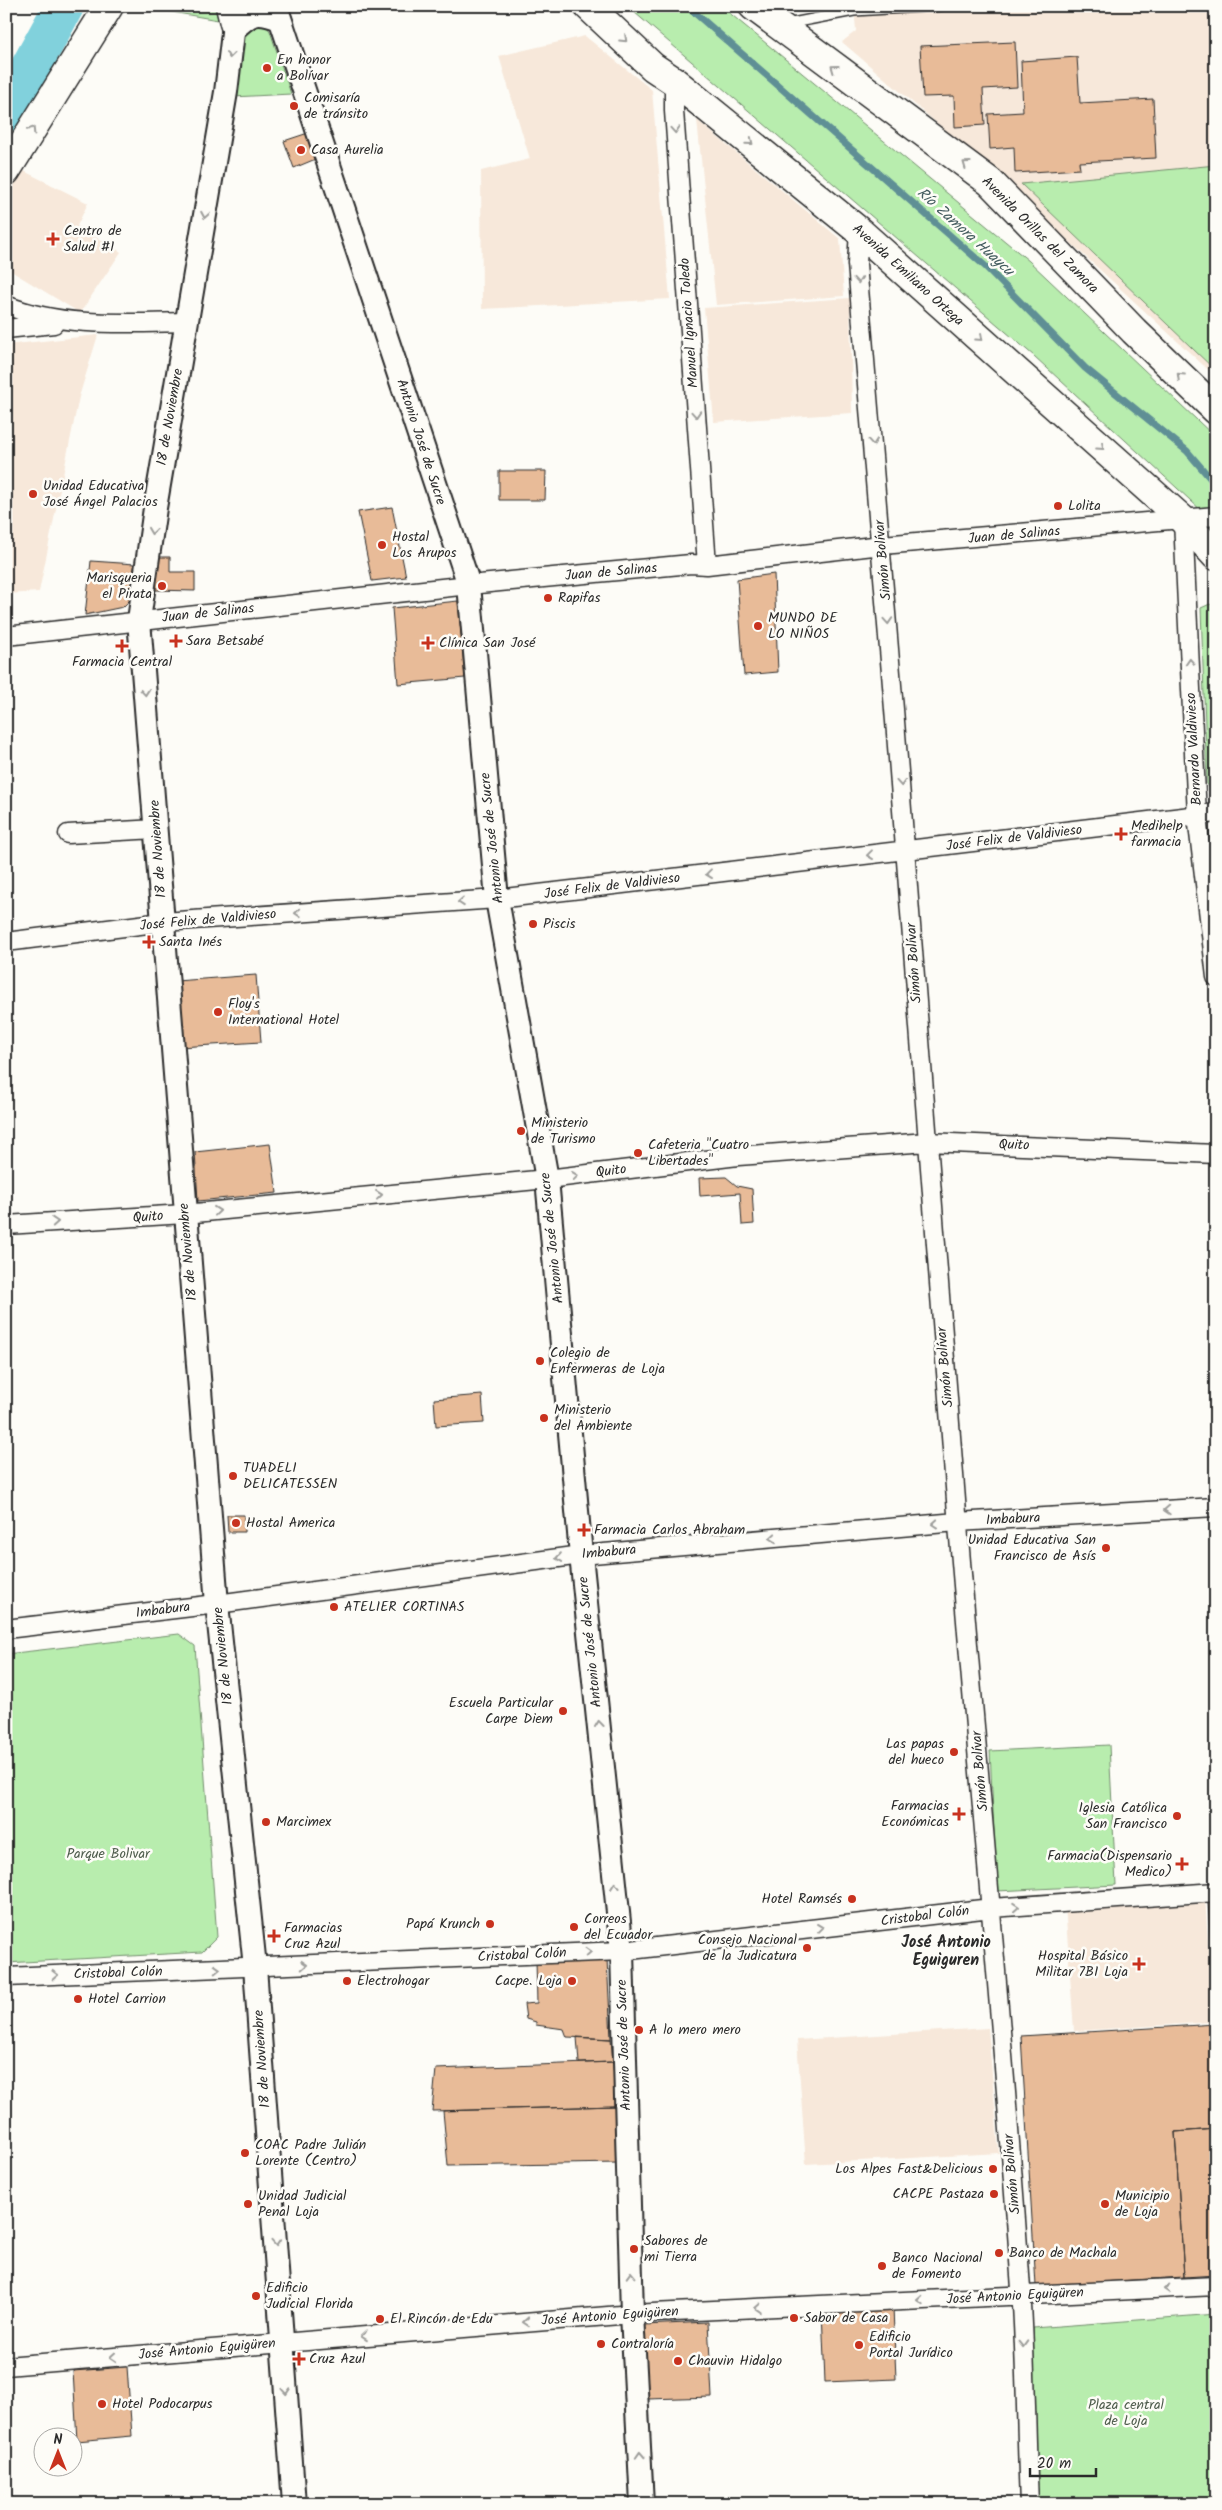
<svg xmlns="http://www.w3.org/2000/svg" width="1222" height="2510" font-family="Kalam,sans-serif">
<style>
.built{fill:#f7e8da}
.green{fill:#b8edae;stroke:#728c6c}
.lines{fill:none;stroke-linecap:round;stroke-linejoin:round}
.stream{stroke:#5f8f95;stroke-width:7}
.river{stroke:#81d1dc;stroke-width:40}
.building{fill:#e8bb98;stroke:#2b2b2b}
.service-casing{stroke:#2b2b2b;stroke-width:12}
.minor-casing{stroke:#2b2b2b;stroke-width:21}
.tertiary-casing{stroke:#2b2b2b;stroke-width:26}
.primary-casing{stroke:#2b2b2b;stroke-width:31}
.service{stroke:#fdfcf7;stroke-width:9}
.minor{stroke:#fdfcf7;stroke-width:18}
.tertiary{stroke:#fdfcf7;stroke-width:22}
.primary{stroke:#fdfcf7;stroke-width:28}
.oneway{stroke:#9e9e9b}
.poi-dot{fill:#c8321e;stroke:#fdfcf7;stroke-width:2}
.labels{text-anchor:middle;dominant-baseline:central;stroke-width:5;stroke-linejoin:round;paint-order:stroke}
.poi-label{font-size:14px;fill:#2b2b2b;stroke:#fdfcf7;text-anchor:start}
.street-label{font-size:14px;fill:#2b2b2b;stroke:#fdfcf7}
.park-label{font-size:14px;fill:#4e5c4c;stroke:#fdfcf7}
.water-label{font-size:15px;font-style:italic;fill:#455d60;stroke:#fdfcf7}
.quarter-label{font-size:16px;font-weight:bold;fill:#2b2b2b;stroke:#fdfcf7}
</style>
<rect width="100%" height="100%" fill="#fdfcf7"/>
<filter id="ink" filterUnits="userSpaceOnUse"><feTurbulence type="fractalNoise" baseFrequency=".02" numOctaves="2"/><feDisplacementMap in="SourceGraphic" scale="10" xChannelSelector="R" yChannelSelector="G"/><feConvolveMatrix kernelMatrix="1 2 1 2 8 2 1 2 1" color-interpolation-filters="sRGB"/></filter>
<g filter="url(#ink)">
<!-- built -->
<path class="built" d="M854,6h362v371l-221,-204 -153,-131 14,-11z
M585,36l67,54 18,209 -188,10 -1,-138 49,-12 -31,-103z
M697,120l143,119 4,57 -128,9z
M20,169l68,34 -11,23 44,26 -41,61 -74,-45v-76z
M850,298l2,115 -138,9 -10,-114z
M98,335l-19,62 -40,195 -33,2v-249z
M1205,1896l8,126 -139,9 -9,-126z
M988,2028l11,125 -193,11 -9,-124z"/>
<!-- green -->
<path class="green" d="M137,6h79l2,14z
M627,6h94l308,255 187,177v86l-182,-168z
M252,24h13l5,7 21,63 -58,3 11,-67z
M1216,165v206l-195,-187z
M1210,604l6,4v187l-9,-11 -6,-176z
M179,1634l16,12 22,291 -15,15 -196,11v-309z
M1109,1745l7,140 -119,6 -7,-140z
M1216,2314v190h-178l-5,-176z"/>
<g class="lines">
<!-- stream -->
<path class="stream" d="M687,6l298,260 100,102 102,83 29,34"/>
<!-- river -->
<path class="river" d="M6,112l58,-106"/>
</g>
<!-- building -->
<path class="building" d="M1015,42l2,45 -34,2 2,36 -30,2 -1,-31 -31,1 -3,-51z
M1077,57l3,46 73,-4 3,59 -77,4 1,7 -65,4 -1,-26 -24,2 -2,-35 35,-2 -2,-51z
M308,133l10,25 -24,10 -10,-27z
M499,471h47l-1,29h-46z
M392,507l14,70 -34,4 -14,-69z
M156,557h14v15h25v19l-40,-1z
M91,561l44,3 -5,36 -7,7 -38,8z
M774,574l4,98 -34,3 -7,-96z
M458,601l7,77 -67,6 -6,-76z
M256,975l5,67 -81,5 -4,-66z
M270,1144l7,49 -79,8 -3,-49z
M726,1177l11,9 15,3 2,35 -12,1 -2,-32 -40,3 -1,-18z
M482,1395l2,28 -48,3 -2,-27z
M227,1515h17v17h-16z
M1216,1901v122l-8,-121z
M607,1959l4,80 -44,-2 -3,-8 -28,-4v-3l-10,-3 -2,-15 13,-1 -1,-43z
M1216,2024v105l-41,3 9,145 -148,9 -15,-250z
M577,2037l34,2 2,23 -34,1z
M613,2062l2,44 -183,5 4,-42z
M615,2106l3,57 -170,3 -5,-55z
M1216,2129v146l-32,2 -9,-145z
M893,2308l3,71 -71,3 -3,-71z
M708,2322l4,75 -64,2 -4,-74z
M127,2367l5,69 -55,5 -4,-70z"/>
<g class="lines">
<defs>
<path id="service" d="M787,24l67,-13 87,-5"/>
<path id="minor" d="M674,81v30l33,454
M859,231l-2,33c37,416 66,833 100,1249 21,259 46,517 64,776 5,72 5,143 8,215
M6,305c56,23 121,18 181,17
M6,329l48,-5
M1183,520l14,296 19,161
M6,636l463,-51 222,-21 16,1 175,-20 334,-29
M68,834l88,-5
M6,942l157,-20 334,-23 719,-86
M6,1225l179,-11 362,-35 191,-23 189,-14 289,12
M6,1629l211,-25 364,-49 376,-33 259,-15
M6,1977l616,-26 369,-43 225,-16
M6,2366l626,-52 584,-28"/>
<path id="tertiary" d="M276,6l193,579 28,314 50,280 34,376 41,396 10,363 10,190
M236,7l-10,85 -71,416 -16,112 78,984 38,363 39,537
M233,30c18,-17 23,-20 46,-11"/>
<path id="primary" d="M230,6l4,17
M588,6l65,61 21,14 185,150 324,289 33,36
M753,6l237,176 144,149 82,79
M6,171l103,-165"/>
</defs>
<!-- service casing -->
<use href="#service" class="service-casing"/>
<!-- minor casing -->
<use href="#minor" class="minor-casing"/>
<!-- tertiary casing -->
<use href="#tertiary" class="tertiary-casing"/>
<!-- primary casing -->
<use href="#primary" class="primary-casing"/>
<!-- service -->
<use href="#service" class="service"/>
<!-- minor -->
<use href="#minor" class="minor"/>
<!-- tertiary -->
<use href="#tertiary" class="tertiary"/>
<!-- primary -->
<use href="#primary" class="primary"/>
</g>
<!-- one-way arrows -->
<defs><path id="oneway-chevron" d="M-2-3.5L2.5 0L-2 3.5" fill="none" stroke-width="1.6" stroke-linecap="round" stroke-linejoin="round" transform="scale(1.25)"/></defs>
<g class="oneway">
<use href="#oneway-chevron" transform="translate(624 39) rotate(43)"/>
<use href="#oneway-chevron" transform="translate(230 55) rotate(97)"/>
<use href="#oneway-chevron" transform="translate(834 68) rotate(-144)"/>
<use href="#oneway-chevron" transform="translate(32 130) rotate(-58)"/>
<use href="#oneway-chevron" transform="translate(675 130) rotate(86)"/>
<use href="#oneway-chevron" transform="translate(750 142) rotate(39)"/>
<use href="#oneway-chevron" transform="translate(966 164) rotate(-144)"/>
<use href="#oneway-chevron" transform="translate(205 215) rotate(100)"/>
<use href="#oneway-chevron" transform="translate(858 280) rotate(85)"/>
<use href="#oneway-chevron" transform="translate(980 338) rotate(42)"/>
<use href="#oneway-chevron" transform="translate(1180 376) rotate(-136)"/>
<use href="#oneway-chevron" transform="translate(696 414) rotate(86)"/>
<use href="#oneway-chevron" transform="translate(873 442) rotate(85)"/>
<use href="#oneway-chevron" transform="translate(1101 447) rotate(42)"/>
<use href="#oneway-chevron" transform="translate(152 531) rotate(98)"/>
<use href="#oneway-chevron" transform="translate(888 621) rotate(86)"/>
<use href="#oneway-chevron" transform="translate(1190 662) rotate(-93)"/>
<use href="#oneway-chevron" transform="translate(145 692) rotate(85)"/>
<use href="#oneway-chevron" transform="translate(901 783) rotate(86)"/>
<use href="#oneway-chevron" transform="translate(870 855) rotate(173)"/>
<use href="#oneway-chevron" transform="translate(709 874) rotate(173)"/>
<use href="#oneway-chevron" transform="translate(461 902) rotate(176)"/>
<use href="#oneway-chevron" transform="translate(298 913) rotate(176)"/>
<use href="#oneway-chevron" transform="translate(575 1176) rotate(-7)"/>
<use href="#oneway-chevron" transform="translate(379 1195) rotate(-6)"/>
<use href="#oneway-chevron" transform="translate(217 1211) rotate(-6)"/>
<use href="#oneway-chevron" transform="translate(55 1222) rotate(-4)"/>
<use href="#oneway-chevron" transform="translate(1167 1510) rotate(177)"/>
<use href="#oneway-chevron" transform="translate(935 1524) rotate(175)"/>
<use href="#oneway-chevron" transform="translate(773 1538) rotate(175)"/>
<use href="#oneway-chevron" transform="translate(559 1558) rotate(172)"/>
<use href="#oneway-chevron" transform="translate(599 1724) rotate(-96)"/>
<use href="#oneway-chevron" transform="translate(615 1886) rotate(-96)"/>
<use href="#oneway-chevron" transform="translate(1016 1907) rotate(-4)"/>
<use href="#oneway-chevron" transform="translate(820 1928) rotate(-7)"/>
<use href="#oneway-chevron" transform="translate(588 1952) rotate(-3)"/>
<use href="#oneway-chevron" transform="translate(304 1965) rotate(-3)"/>
<use href="#oneway-chevron" transform="translate(217 1969) rotate(-2)"/>
<use href="#oneway-chevron" transform="translate(55 1975) rotate(-2)"/>
<use href="#oneway-chevron" transform="translate(276 2243) rotate(86)"/>
<use href="#oneway-chevron" transform="translate(631 2275) rotate(-92)"/>
<use href="#oneway-chevron" transform="translate(1167 2289) rotate(177)"/>
<use href="#oneway-chevron" transform="translate(920 2300) rotate(177)"/>
<use href="#oneway-chevron" transform="translate(758 2308) rotate(177)"/>
<use href="#oneway-chevron" transform="translate(526 2322) rotate(175)"/>
<use href="#oneway-chevron" transform="translate(364 2336) rotate(175)"/>
<use href="#oneway-chevron" transform="translate(1023 2344) rotate(88)"/>
<use href="#oneway-chevron" transform="translate(113 2357) rotate(175)"/>
<use href="#oneway-chevron" transform="translate(286 2391) rotate(86)"/>
<use href="#oneway-chevron" transform="translate(640 2455) rotate(-93)"/>
</g>
</g>
<!-- markers -->
<g class="poi-dot">
<circle cx="267" cy="68" r="5"/>
<circle cx="294" cy="106" r="5"/>
<circle cx="301" cy="150" r="5"/>
<path d="M50.5 231.5h5v5h5v5h-5v5h-5v-5h-5v-5h5z"/>
<circle cx="33" cy="494" r="5"/>
<circle cx="1058" cy="506" r="5"/>
<circle cx="382" cy="545" r="5"/>
<circle cx="162" cy="586" r="5"/>
<circle cx="548" cy="598" r="5"/>
<circle cx="758" cy="626" r="5"/>
<path d="M173.5 633.5h5v5h5v5h-5v5h-5v-5h-5v-5h5z"/>
<path d="M425.5 635.5h5v5h5v5h-5v5h-5v-5h-5v-5h5z"/>
<path d="M119.5 638.5h5v5h5v5h-5v5h-5v-5h-5v-5h5z"/>
<path d="M1118.5 826.5h5v5h5v5h-5v5h-5v-5h-5v-5h5z"/>
<circle cx="533" cy="924" r="5"/>
<path d="M146.5 934.5h5v5h5v5h-5v5h-5v-5h-5v-5h5z"/>
<circle cx="218" cy="1012" r="5"/>
<circle cx="521" cy="1131" r="5"/>
<circle cx="638" cy="1153" r="5"/>
<circle cx="540" cy="1361" r="5"/>
<circle cx="544" cy="1418" r="5"/>
<circle cx="233" cy="1476" r="5"/>
<circle cx="236" cy="1523" r="5"/>
<path d="M581.5 1522.5h5v5h5v5h-5v5h-5v-5h-5v-5h5z"/>
<circle cx="1106" cy="1548" r="5"/>
<circle cx="334" cy="1607" r="5"/>
<circle cx="563" cy="1711" r="5"/>
<circle cx="954" cy="1752" r="5"/>
<path d="M956.5 1806.5h5v5h5v5h-5v5h-5v-5h-5v-5h5z"/>
<circle cx="1177" cy="1816" r="5"/>
<circle cx="266" cy="1822" r="5"/>
<path d="M1179.5 1856.5h5v5h5v5h-5v5h-5v-5h-5v-5h5z"/>
<circle cx="852" cy="1899" r="5"/>
<circle cx="490" cy="1924" r="5"/>
<circle cx="574" cy="1927" r="5"/>
<path d="M271.5 1928.5h5v5h5v5h-5v5h-5v-5h-5v-5h5z"/>
<circle cx="807" cy="1948" r="5"/>
<path d="M1136.5 1956.5h5v5h5v5h-5v5h-5v-5h-5v-5h5z"/>
<circle cx="347" cy="1981" r="5"/>
<circle cx="572" cy="1981" r="5"/>
<circle cx="78" cy="1999" r="5"/>
<circle cx="639" cy="2030" r="5"/>
<circle cx="245" cy="2153" r="5"/>
<circle cx="993" cy="2169" r="5"/>
<circle cx="994" cy="2194" r="5"/>
<circle cx="248" cy="2204" r="5"/>
<circle cx="1105" cy="2204" r="5"/>
<circle cx="634" cy="2249" r="5"/>
<circle cx="999" cy="2253" r="5"/>
<circle cx="882" cy="2266" r="5"/>
<circle cx="256" cy="2296" r="5"/>
<circle cx="794" cy="2318" r="5"/>
<circle cx="380" cy="2319" r="5"/>
<circle cx="601" cy="2344" r="5"/>
<circle cx="859" cy="2345" r="5"/>
<path d="M296.5 2351.5h5v5h5v5h-5v5h-5v-5h-5v-5h5z"/>
<circle cx="678" cy="2361" r="5"/>
<circle cx="102" cy="2404" r="5"/>
</g>
<g class="labels">
<!-- poi labels -->
<g class="poi-label">
<text x="277" y="60">En honor<tspan x="277" dy="16">a Bolívar</tspan></text>
<text x="304" y="98">Comisaría<tspan x="304" dy="16">de tránsito</tspan></text>
<text x="311" y="150">Casa Aurelia</text>
<text x="64" y="231">Centro de<tspan x="64" dy="16">Salud #1</tspan></text>
<text x="43" y="486">Unidad Educativa<tspan x="43" dy="16">José Ángel Palacios</tspan></text>
<text x="1068" y="506">Lolita</text>
<text x="392" y="537">Hostal<tspan x="392" dy="16">Los Arupos</tspan></text>
<text x="152" y="578" text-anchor="end">Marisqueria<tspan x="152" dy="16">el Pirata</tspan></text>
<text x="558" y="598">Rapifas</text>
<text x="768" y="618">MUNDO DE<tspan x="768" dy="16">LO NIÑOS</tspan></text>
<text x="186" y="641">Sara Betsabé</text>
<text x="439" y="643">Clínica San José</text>
<text x="122" y="662" text-anchor="middle">Farmacia Central</text>
<text x="1131" y="826">Medihelp<tspan x="1131" dy="16">farmacia</tspan></text>
<text x="543" y="924">Piscis</text>
<text x="159" y="942">Santa Inés</text>
<text x="228" y="1004">Floy's<tspan x="228" dy="16">International Hotel</tspan></text>
<text x="531" y="1123">Ministerio<tspan x="531" dy="16">de Turismo</tspan></text>
<text x="648" y="1145">Cafeteria "Cuatro<tspan x="648" dy="16">Libertades"</tspan></text>
<text x="550" y="1353">Colegio de<tspan x="550" dy="16">Enfermeras de Loja</tspan></text>
<text x="554" y="1410">Ministerio<tspan x="554" dy="16">del Ambiente</tspan></text>
<text x="243" y="1468">TUADELI<tspan x="243" dy="16">DELICATESSEN</tspan></text>
<text x="246" y="1523">Hostal America</text>
<text x="594" y="1530">Farmacia Carlos Abraham</text>
<text x="1096" y="1540" text-anchor="end">Unidad Educativa San<tspan x="1096" dy="16">Francisco de Asís</tspan></text>
<text x="344" y="1607">ATELIER CORTINAS</text>
<text x="553" y="1703" text-anchor="end">Escuela Particular<tspan x="553" dy="16">Carpe Diem</tspan></text>
<text x="944" y="1744" text-anchor="end">Las papas<tspan x="944" dy="16">del hueco</tspan></text>
<text x="949" y="1806" text-anchor="end">Farmacias<tspan x="949" dy="16">Económicas</tspan></text>
<text x="1167" y="1808" text-anchor="end">Iglesia Católica<tspan x="1167" dy="16">San Francisco</tspan></text>
<text x="276" y="1822">Marcimex</text>
<text x="1172" y="1856" text-anchor="end">Farmacia(Dispensario<tspan x="1172" dy="16">Medico)</tspan></text>
<text x="842" y="1899" text-anchor="end">Hotel Ramsés</text>
<text x="584" y="1919">Correos<tspan x="584" dy="16">del Ecuador</tspan></text>
<text x="480" y="1924" text-anchor="end">Papá Krunch</text>
<text x="284" y="1928">Farmacias<tspan x="284" dy="16">Cruz Azul</tspan></text>
<text x="797" y="1940" text-anchor="end">Consejo Nacional<tspan x="797" dy="16">de la Judicatura</tspan></text>
<text x="1128" y="1956" text-anchor="end">Hospital Básico<tspan x="1128" dy="16">Militar 7BI Loja</tspan></text>
<text x="357" y="1981">Electrohogar</text>
<text x="562" y="1981" text-anchor="end">Cacpe. Loja</text>
<text x="88" y="1999">Hotel Carrion</text>
<text x="649" y="2030">A lo mero mero</text>
<text x="255" y="2145">COAC Padre Julián<tspan x="255" dy="16">Lorente (Centro)</tspan></text>
<text x="983" y="2169" text-anchor="end">Los Alpes Fast&amp;Delicious</text>
<text x="984" y="2194" text-anchor="end">CACPE Pastaza</text>
<text x="258" y="2196">Unidad Judicial<tspan x="258" dy="16">Penal Loja</tspan></text>
<text x="1115" y="2196">Municipio<tspan x="1115" dy="16">de Loja</tspan></text>
<text x="644" y="2241">Sabores de<tspan x="644" dy="16">mi Tierra</tspan></text>
<text x="1009" y="2253">Banco de Machala</text>
<text x="892" y="2258">Banco Nacional<tspan x="892" dy="16">de Fomento</tspan></text>
<text x="266" y="2288">Edificio<tspan x="266" dy="16">Judicial Florida</tspan></text>
<text x="804" y="2318">Sabor de Casa</text>
<text x="390" y="2319">El Rincón de Edu</text>
<text x="869" y="2337">Edificio<tspan x="869" dy="16">Portal Jurídico</tspan></text>
<text x="611" y="2344">Contraloría</text>
<text x="309" y="2359">Cruz Azul</text>
<text x="688" y="2361">Chauvin Hidalgo</text>
<text x="112" y="2404">Hotel Podocarpus</text>
</g>
<!-- street labels -->
<g class="street-label">
<text transform="translate(1040 235) rotate(45)">Avenida Orillas del Zamora</text>
<text transform="translate(908 275) rotate(42)">Avenida Emiliano Ortega</text>
<text transform="translate(689 323) rotate(-94)">Manuel Ignacio Toledo</text>
<text transform="translate(170 417) rotate(-80)">18 de Noviembre</text>
<text transform="translate(421 442) rotate(72)">Antonio José de Sucre</text>
<text transform="translate(1014 535) rotate(-5)">Juan de Salinas</text>
<text transform="translate(883 560) rotate(-95)">Simón Bolívar</text>
<text transform="translate(611 572) rotate(-5)">Juan de Salinas</text>
<text transform="translate(208 613) rotate(-6)">Juan de Salinas</text>
<text transform="translate(1194 749) rotate(-93)">Bernardo Valdivieso</text>
<text transform="translate(492 838) rotate(-96)">Antonio José de Sucre</text>
<text transform="translate(1014 838) rotate(-7)">José Felix de Valdivieso</text>
<text transform="translate(158 849) rotate(-94)">18 de Noviembre</text>
<text transform="translate(612 886) rotate(-7)">José Felix de Valdivieso</text>
<text transform="translate(208 920) rotate(-5)">José Felix de Valdivieso</text>
<text transform="translate(914 963) rotate(-94)">Simón Bolívar</text>
<text transform="translate(1014 1145) rotate(2)">Quito</text>
<text transform="translate(611 1171) rotate(-7)">Quito</text>
<text transform="translate(148 1217) rotate(-4)">Quito</text>
<text transform="translate(552 1238) rotate(-96)">Antonio José de Sucre</text>
<text transform="translate(188 1252) rotate(-95)">18 de Noviembre</text>
<text transform="translate(945 1367) rotate(-95)">Simón Bolívar</text>
<text transform="translate(1013 1519) rotate(-3)">Imbabura</text>
<text transform="translate(609 1552) rotate(-5)">Imbabura</text>
<text transform="translate(163 1610) rotate(-7)">Imbabura</text>
<text transform="translate(590 1642) rotate(-96)">Antonio José de Sucre</text>
<text transform="translate(223 1656) rotate(-96)">18 de Noviembre</text>
<text transform="translate(980 1771) rotate(-95)">Simón Bolívar</text>
<text transform="translate(925 1916) rotate(-7)">Cristobal Colón</text>
<text transform="translate(522 1955) rotate(-3)">Cristobal Colón</text>
<text transform="translate(118 1973) rotate(-2)">Cristobal Colón</text>
<text transform="translate(624 2045) rotate(-92)">Antonio José de Sucre</text>
<text transform="translate(262 2059) rotate(-94)">18 de Noviembre</text>
<text transform="translate(1012 2174) rotate(-95)">Simón Bolívar</text>
<text transform="translate(1015 2296) rotate(-3)">José Antonio Eguigüren</text>
<text transform="translate(610 2316) rotate(-4)">José Antonio Eguigüren</text>
<text transform="translate(207 2349) rotate(-5)">José Antonio Eguigüren</text>
</g>
<!-- park labels -->
<g class="park-label">
<text x="108" y="1854">Parque Bolivar</text>
<text x="1126" y="2405">Plaza central<tspan x="1126" dy="16">de Loja</tspan></text>
</g>
<!-- water labels -->
<g class="water-label">
<text transform="translate(965 232) rotate(42)">Río Zamora Huaycu</text>
</g>
<!-- quarter labels -->
<g class="quarter-label">
<text x="946" y="1942">José Antonio<tspan x="946" dy="18">Eguiguren</tspan></text>
</g>
</g>
<!-- margin -->
<rect width="1222" height="2510" fill="none" stroke="#fdfcf7" stroke-width="25"/>
<rect x="12" y="12" width="1197" height="2485" fill="none" stroke="#2b2b2b" stroke-width="2" filter="url(#ink)"/>
<!-- north arrow -->
<g transform="translate(58 2452)"><circle r="24" fill="#fdfcf7" stroke="#a9a8a5"/>
<path d="M0-4L9 19L0 12L-9 19Z" fill="#c8321e"/>
<text y="-8" font-size="14" font-weight="bold" text-anchor="middle" fill="#2b2b2b">N</text>
</g>
<!-- scale -->
<path d="M1030 2468v8h66v-8" fill="none" stroke="#2b2b2b" stroke-width="2.5"/>
<text x="1037" y="2468" font-size="15" fill="#2b2b2b" stroke="#fdfcf7" stroke-width="4" paint-order="stroke">20 m</text>
</svg>
